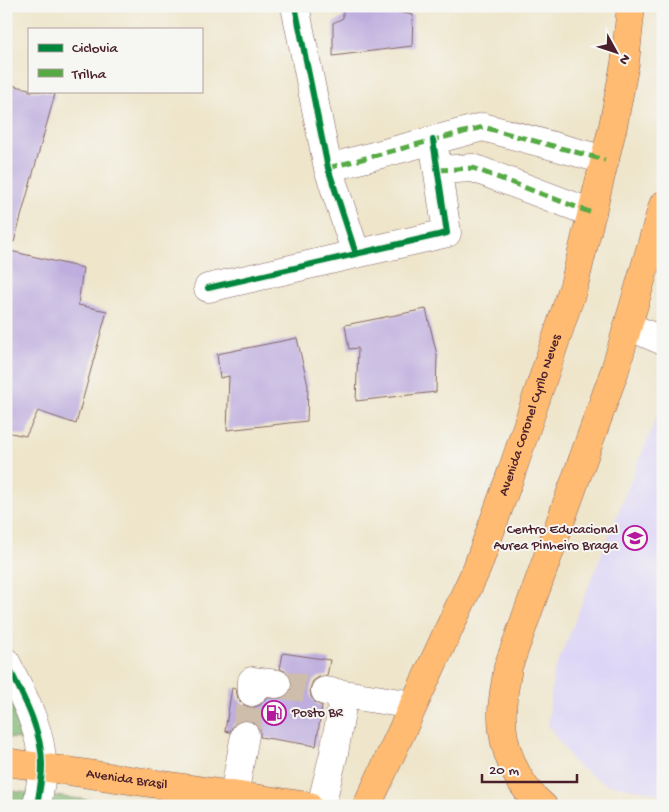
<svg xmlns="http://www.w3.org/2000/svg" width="669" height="812" font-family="'Gochi Hand',sans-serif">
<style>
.built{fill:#ddd5f6}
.forest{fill:#82b773;stroke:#666b4f}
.building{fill:#beadde}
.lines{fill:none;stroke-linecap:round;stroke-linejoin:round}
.minor-tunnel{stroke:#cdbdaa;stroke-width:28;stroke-dasharray:28 14;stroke-linecap:butt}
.minor-casing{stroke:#836463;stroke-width:29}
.highway-casing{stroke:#836463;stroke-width:29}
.minor{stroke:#fff;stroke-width:28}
.highway{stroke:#febb71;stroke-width:28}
.quiet{stroke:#57aa44;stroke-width:5;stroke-dasharray:10 5;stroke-linecap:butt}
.cycleway-casing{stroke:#f6f6f2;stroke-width:9}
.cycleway{stroke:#00873e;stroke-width:6}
.labels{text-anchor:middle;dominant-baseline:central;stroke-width:4;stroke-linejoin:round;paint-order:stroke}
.street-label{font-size:14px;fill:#4a1f2b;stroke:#f6f6f2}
.poi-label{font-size:14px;fill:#4a1f2b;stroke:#f6f6f2;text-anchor:end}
</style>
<rect width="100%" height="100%" fill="#f6f6f2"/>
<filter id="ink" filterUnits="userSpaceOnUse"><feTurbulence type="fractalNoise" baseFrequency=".02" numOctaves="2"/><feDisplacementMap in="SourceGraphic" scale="10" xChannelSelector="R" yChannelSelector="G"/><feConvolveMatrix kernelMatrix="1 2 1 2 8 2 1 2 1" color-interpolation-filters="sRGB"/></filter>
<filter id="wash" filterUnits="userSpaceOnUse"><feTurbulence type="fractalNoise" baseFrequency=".0096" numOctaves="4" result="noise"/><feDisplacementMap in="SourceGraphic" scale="20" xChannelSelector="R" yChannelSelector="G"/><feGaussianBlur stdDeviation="1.12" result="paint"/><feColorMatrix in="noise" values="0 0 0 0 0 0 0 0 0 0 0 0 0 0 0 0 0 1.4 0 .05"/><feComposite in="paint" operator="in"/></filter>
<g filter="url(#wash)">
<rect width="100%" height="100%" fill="#eee5ca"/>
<!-- built -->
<path class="built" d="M663,401v393l-58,-10 -30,-20 -27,-39 5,-50z"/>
<!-- forest -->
<path class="forest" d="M6,684l30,58 -30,-5z
M6,790l14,2 122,14h-136z"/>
<g id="blocks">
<!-- building -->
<path class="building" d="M343,6h52v5l18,4 -1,31 -79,10v-33l10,-5z
M6,84l23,5v2h12l14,3 -41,148 -8,-1z
M6,250l77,18 -5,37 29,6 -31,113 -38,-13 -12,25 -20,-4z
M426,309l11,46 -1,37 -80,9 2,-53 -9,1 -4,-24z
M297,338l11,48 -1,35 -80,9 2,-54 -9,2 -3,-24z
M283,653l47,7 -3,16 -8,1 -6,4 -3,8 1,8 5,6 6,3 -6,40 -56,-9v-8l-5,-6 -8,-3h-8l-6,5 -3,7 -5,-1 7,-43 4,1 2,10 6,6 8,3 8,-3 6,-7h17l7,-5 3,-8 -1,-7 -5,-6 -7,-3z"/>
</g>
</g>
<g filter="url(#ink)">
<use href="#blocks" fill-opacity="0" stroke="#836463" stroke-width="1"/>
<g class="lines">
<!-- minor-tunnel -->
<path class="minor-tunnel" d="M277,684l48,7
M245,735l7,-43"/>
<defs>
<path id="minor" d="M295,6l33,162 28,86
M328,168l155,-41 122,33
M438,170l35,-2 119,45
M208,288l239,-55 -14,-93
M628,326l35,15
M6,662c16,32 37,69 36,105 0,13 -3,26 -5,39
M325,691l88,14
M252,692v-11l25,3
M234,795l11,-60
M321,806l13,-53 10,-58"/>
<g id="highway">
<path id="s1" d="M6,762l302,44"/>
<path id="s2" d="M367,806l110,-238 35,-97 62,-186 39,-159 12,-63 6,-57"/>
<path d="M543,806c-27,-21 -42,-60 -41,-93 0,-15 4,-31 6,-46l107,-297 48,-165"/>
</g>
</defs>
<!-- minor casing -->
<use href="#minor" class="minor-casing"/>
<!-- highway casing -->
<use href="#highway" class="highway-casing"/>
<!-- minor -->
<use href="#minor" class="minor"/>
<!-- highway -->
<use href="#highway" class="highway"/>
<!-- quiet -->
<path class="quiet" d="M328,168l155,-41 122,33
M438,170l35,-2 119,45"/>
<defs>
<path id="cycleway" d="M295,6l33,162 28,86
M208,288l239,-55 -14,-93
M6,662c16,32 37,69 36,105 0,13 -3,26 -5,39"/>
</defs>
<!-- cycleway casing -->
<use href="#cycleway" class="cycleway-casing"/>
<!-- cycleway -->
<use href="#cycleway" class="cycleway"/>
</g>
</g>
<!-- icons -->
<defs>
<symbol id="school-ring" viewBox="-11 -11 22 22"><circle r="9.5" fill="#f6f6f2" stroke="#b5179e" stroke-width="1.5"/><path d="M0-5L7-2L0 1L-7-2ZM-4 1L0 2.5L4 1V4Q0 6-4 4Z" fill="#b5179e"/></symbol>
<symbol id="fuel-ring" viewBox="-11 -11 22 22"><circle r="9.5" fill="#f6f6f2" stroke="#b5179e" stroke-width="1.5"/><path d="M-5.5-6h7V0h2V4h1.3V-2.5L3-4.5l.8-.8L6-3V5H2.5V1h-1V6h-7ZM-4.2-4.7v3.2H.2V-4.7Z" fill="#b5179e"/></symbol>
</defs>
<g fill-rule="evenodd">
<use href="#school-ring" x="621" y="524" width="28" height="28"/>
<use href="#fuel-ring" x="260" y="699" width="28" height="28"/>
</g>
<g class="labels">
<!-- street labels -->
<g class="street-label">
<text stroke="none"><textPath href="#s2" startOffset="424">Avenida Coronel Cyrilo Neves</textPath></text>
<text stroke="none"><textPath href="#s1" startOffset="122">Avenida Brasil</textPath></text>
</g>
<!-- poi labels -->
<g class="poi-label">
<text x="618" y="530">Centro Educacional<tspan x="618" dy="16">Aurea Pinheiro Braga</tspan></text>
<text x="292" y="713" text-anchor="start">Posto BR</text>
</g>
</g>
<!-- margin -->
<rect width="669" height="812" fill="none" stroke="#f6f6f2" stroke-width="25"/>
<!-- legend -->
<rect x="28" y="28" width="175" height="65" fill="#f6f6f2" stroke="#b1a0a2"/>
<rect x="38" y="44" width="25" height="8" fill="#00873e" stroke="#b1a0a2"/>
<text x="72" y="52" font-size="15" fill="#4a1f2b">Ciclovia</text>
<rect x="38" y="69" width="25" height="8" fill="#57aa44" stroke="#b1a0a2"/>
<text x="72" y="78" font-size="15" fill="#4a1f2b">Trilha</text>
<!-- north arrow -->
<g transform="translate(616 52) rotate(130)" stroke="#f6f6f2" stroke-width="4" paint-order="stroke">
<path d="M0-4L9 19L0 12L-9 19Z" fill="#4a1f2b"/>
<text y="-8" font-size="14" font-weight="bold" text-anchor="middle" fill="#4a1f2b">N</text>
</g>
<!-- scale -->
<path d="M482 774v8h95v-8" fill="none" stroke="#4a1f2b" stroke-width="2.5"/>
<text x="489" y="774" font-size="15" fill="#4a1f2b" stroke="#f6f6f2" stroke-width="4" paint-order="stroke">20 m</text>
</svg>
